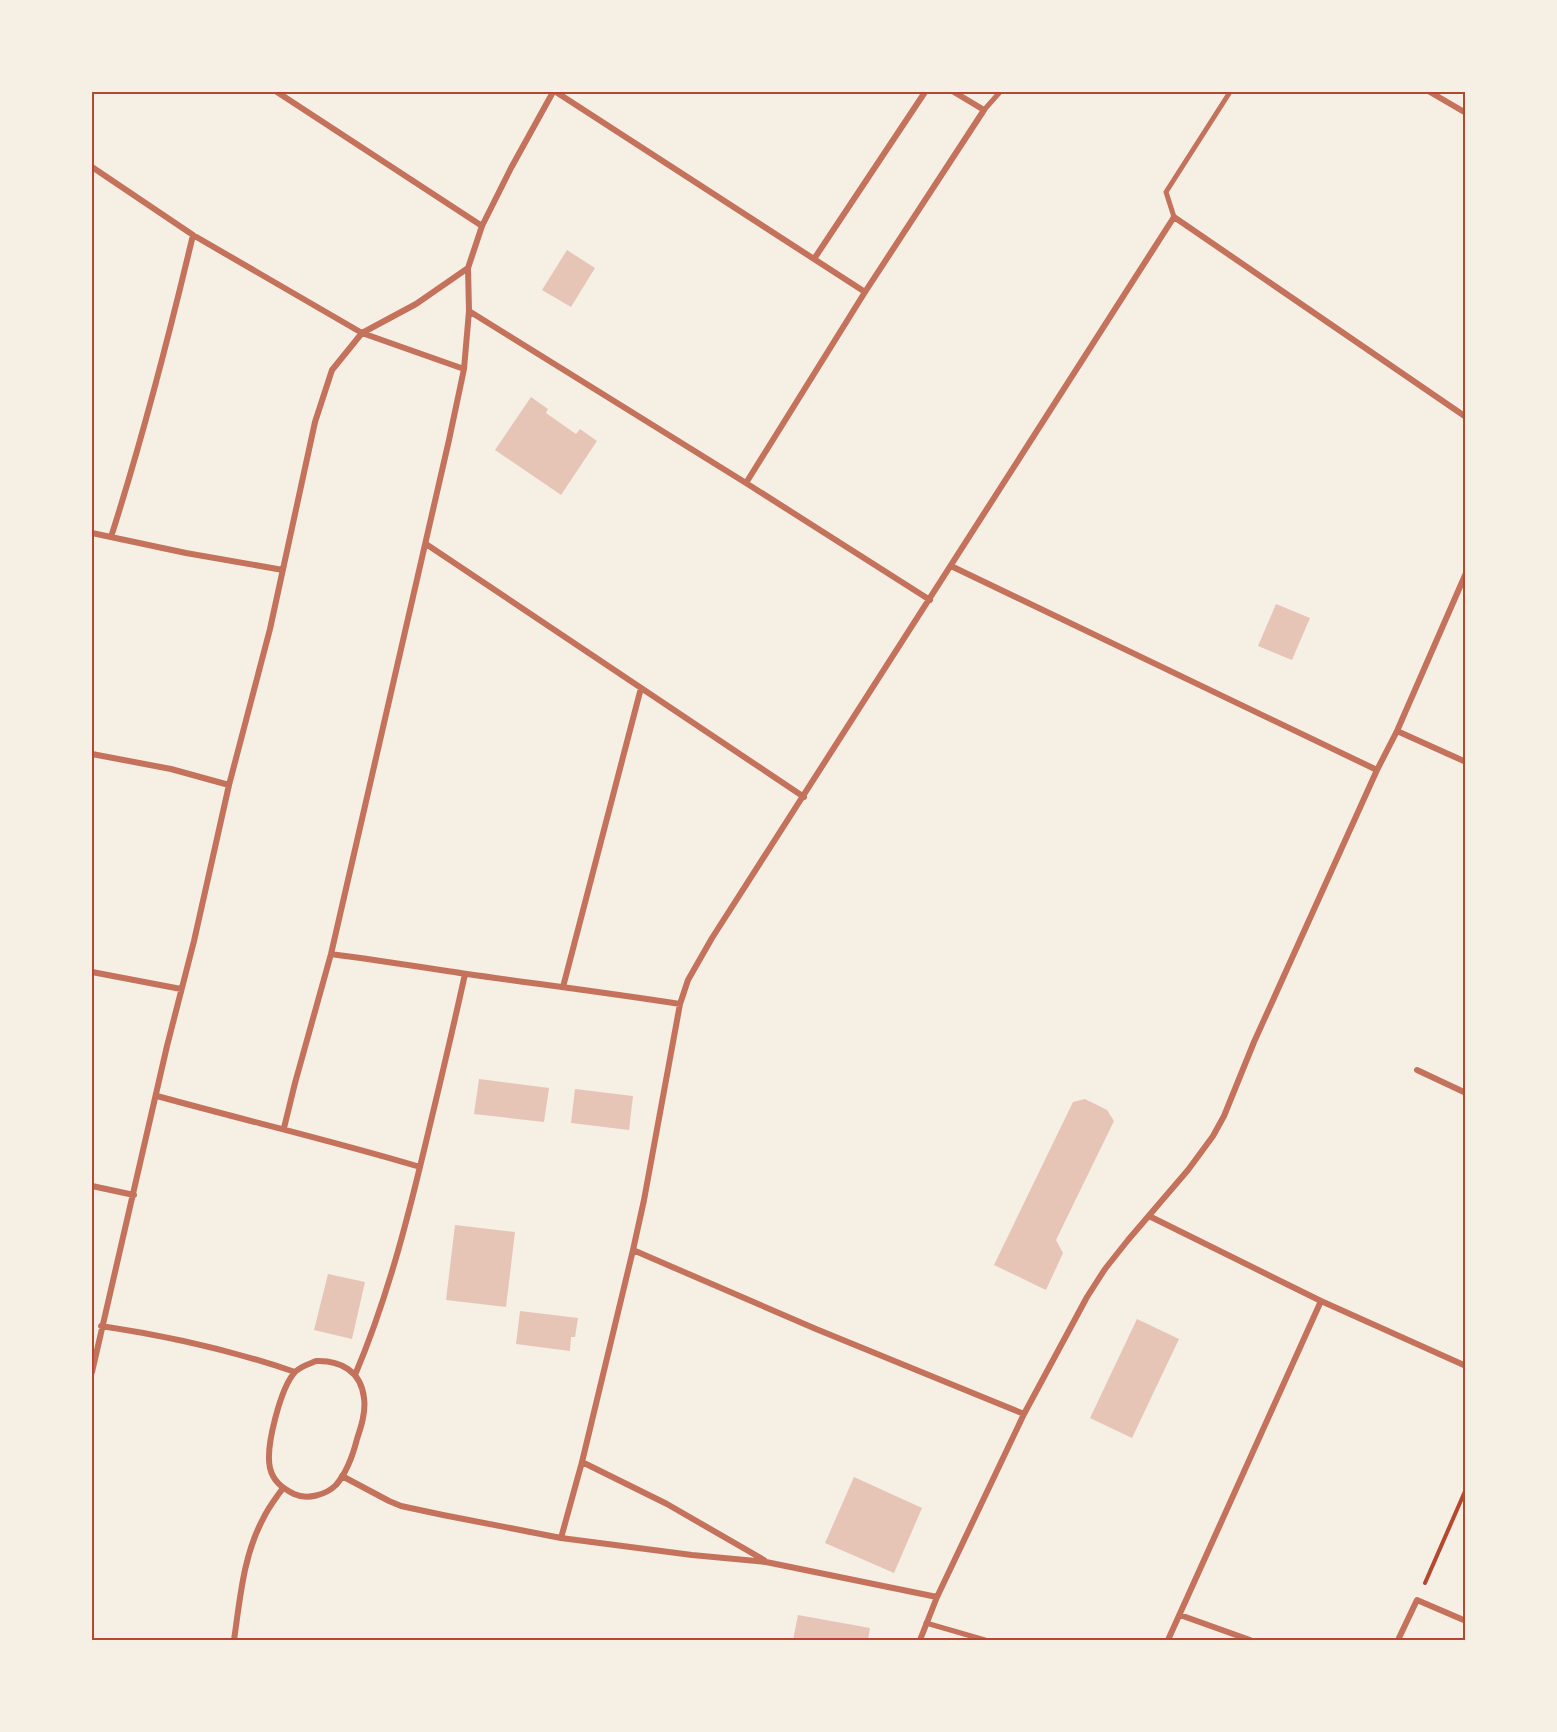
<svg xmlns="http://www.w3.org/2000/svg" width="1557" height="1732" font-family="'IBM Plex Sans',sans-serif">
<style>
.building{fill:#e6c5b7}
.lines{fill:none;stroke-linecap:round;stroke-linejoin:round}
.path{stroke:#b5482f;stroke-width:4}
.pedestrian{stroke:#c5725c;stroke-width:5}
.minor{stroke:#c5725c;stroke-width:6}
.neatline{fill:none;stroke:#b5482f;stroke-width:2}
</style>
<rect width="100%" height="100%" fill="#f6efe4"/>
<!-- building -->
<path class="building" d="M567,250l28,18 -24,39 -29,-17z
M531,397l17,12 -2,4 30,21 4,-5 17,12 -36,54 -66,-45z
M1276,604l34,14 -18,42 -34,-14z
M479,1079l70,9 -5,34 -70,-8z
M575,1089l58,7 -4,34 -58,-7z
M1085,1099l22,11 7,11 -58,119 7,13 -17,37 -52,-25 79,-163z
M455,1225l60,7 -9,75 -60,-7z
M328,1274l37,8 -13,57 -38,-9z
M520,1311l58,7 -3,19h-4l-1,14 -54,-7z
M1137,1319l42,20 -47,99 -42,-20z
M854,1477l68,31 -28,65 -69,-30z
M798,1615l72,13 -2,12h-75z"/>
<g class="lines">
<!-- path -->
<path class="path" d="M1425,1583l41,-94"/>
<!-- pedestrian -->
<path class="pedestrian" d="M984,110l16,-18
M1174,217l-8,-25 64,-100
M926,1623l59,17"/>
<!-- minor -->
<path class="minor" d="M277,92l205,134
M556,92l309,200
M1430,92l36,21
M92,167l101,68 169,98 102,36
M814,259l111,-167
M469,311l277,172 184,117
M746,483l119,-191 119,-182 -30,-18
M92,533l94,20 97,17
M111,537c32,-100 58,-201 82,-302
M426,544l378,253
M951,566l426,204
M1397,731l69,31
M92,754l79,15 58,16
M331,954c45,6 90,13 136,20 71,10 142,19 213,30
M92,972l89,17
M563,987l78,-299
M1417,1070l49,23
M157,1096c87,24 176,45 263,71
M284,1128l11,-45 36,-129 118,-514 15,-71 5,-58 -1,-43 14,-42 29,-58 42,-76
M92,1186l42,9
M1149,1216l172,85 145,65
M633,1250l183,79 208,85
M101,1326c67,10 130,24 194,46
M316,1361c24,-1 45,10 48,37 2,14 -3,29 -7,41 -4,16 -10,33 -21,46 -10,10 -29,15 -42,9 -12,-6 -21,-13 -24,-26 -5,-21 11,-81 25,-96 6,-6 14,-8 21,-11z
M92,1372l75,-326 27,-105 35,-156 41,-156 45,-207 17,-52 30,-37 54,-29 52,-36
M355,1375c34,-80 55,-165 75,-250 12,-50 24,-101 35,-151
M582,1462l85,42 97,56
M342,1476l47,25 12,5 42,9 118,23 131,17 74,7 171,35
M561,1538l21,-76 51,-212 11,-50 36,-196 8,-24 24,-42 462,-721 292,200
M1180,1615l70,25
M234,1640c6,-40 9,-84 29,-121 5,-11 13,-21 20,-31
M920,1640l17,-43 87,-183 63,-117 18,-28 23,-29 60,-70 25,-34 11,-20 30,-74 123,-272 20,-39 69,-158
M1168,1640l153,-339
M1398,1640l19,-40 49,21"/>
</g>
<!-- border -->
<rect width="1557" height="1732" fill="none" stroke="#f6efe4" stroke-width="186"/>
<rect x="93" y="93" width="1371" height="1546" class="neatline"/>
</svg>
